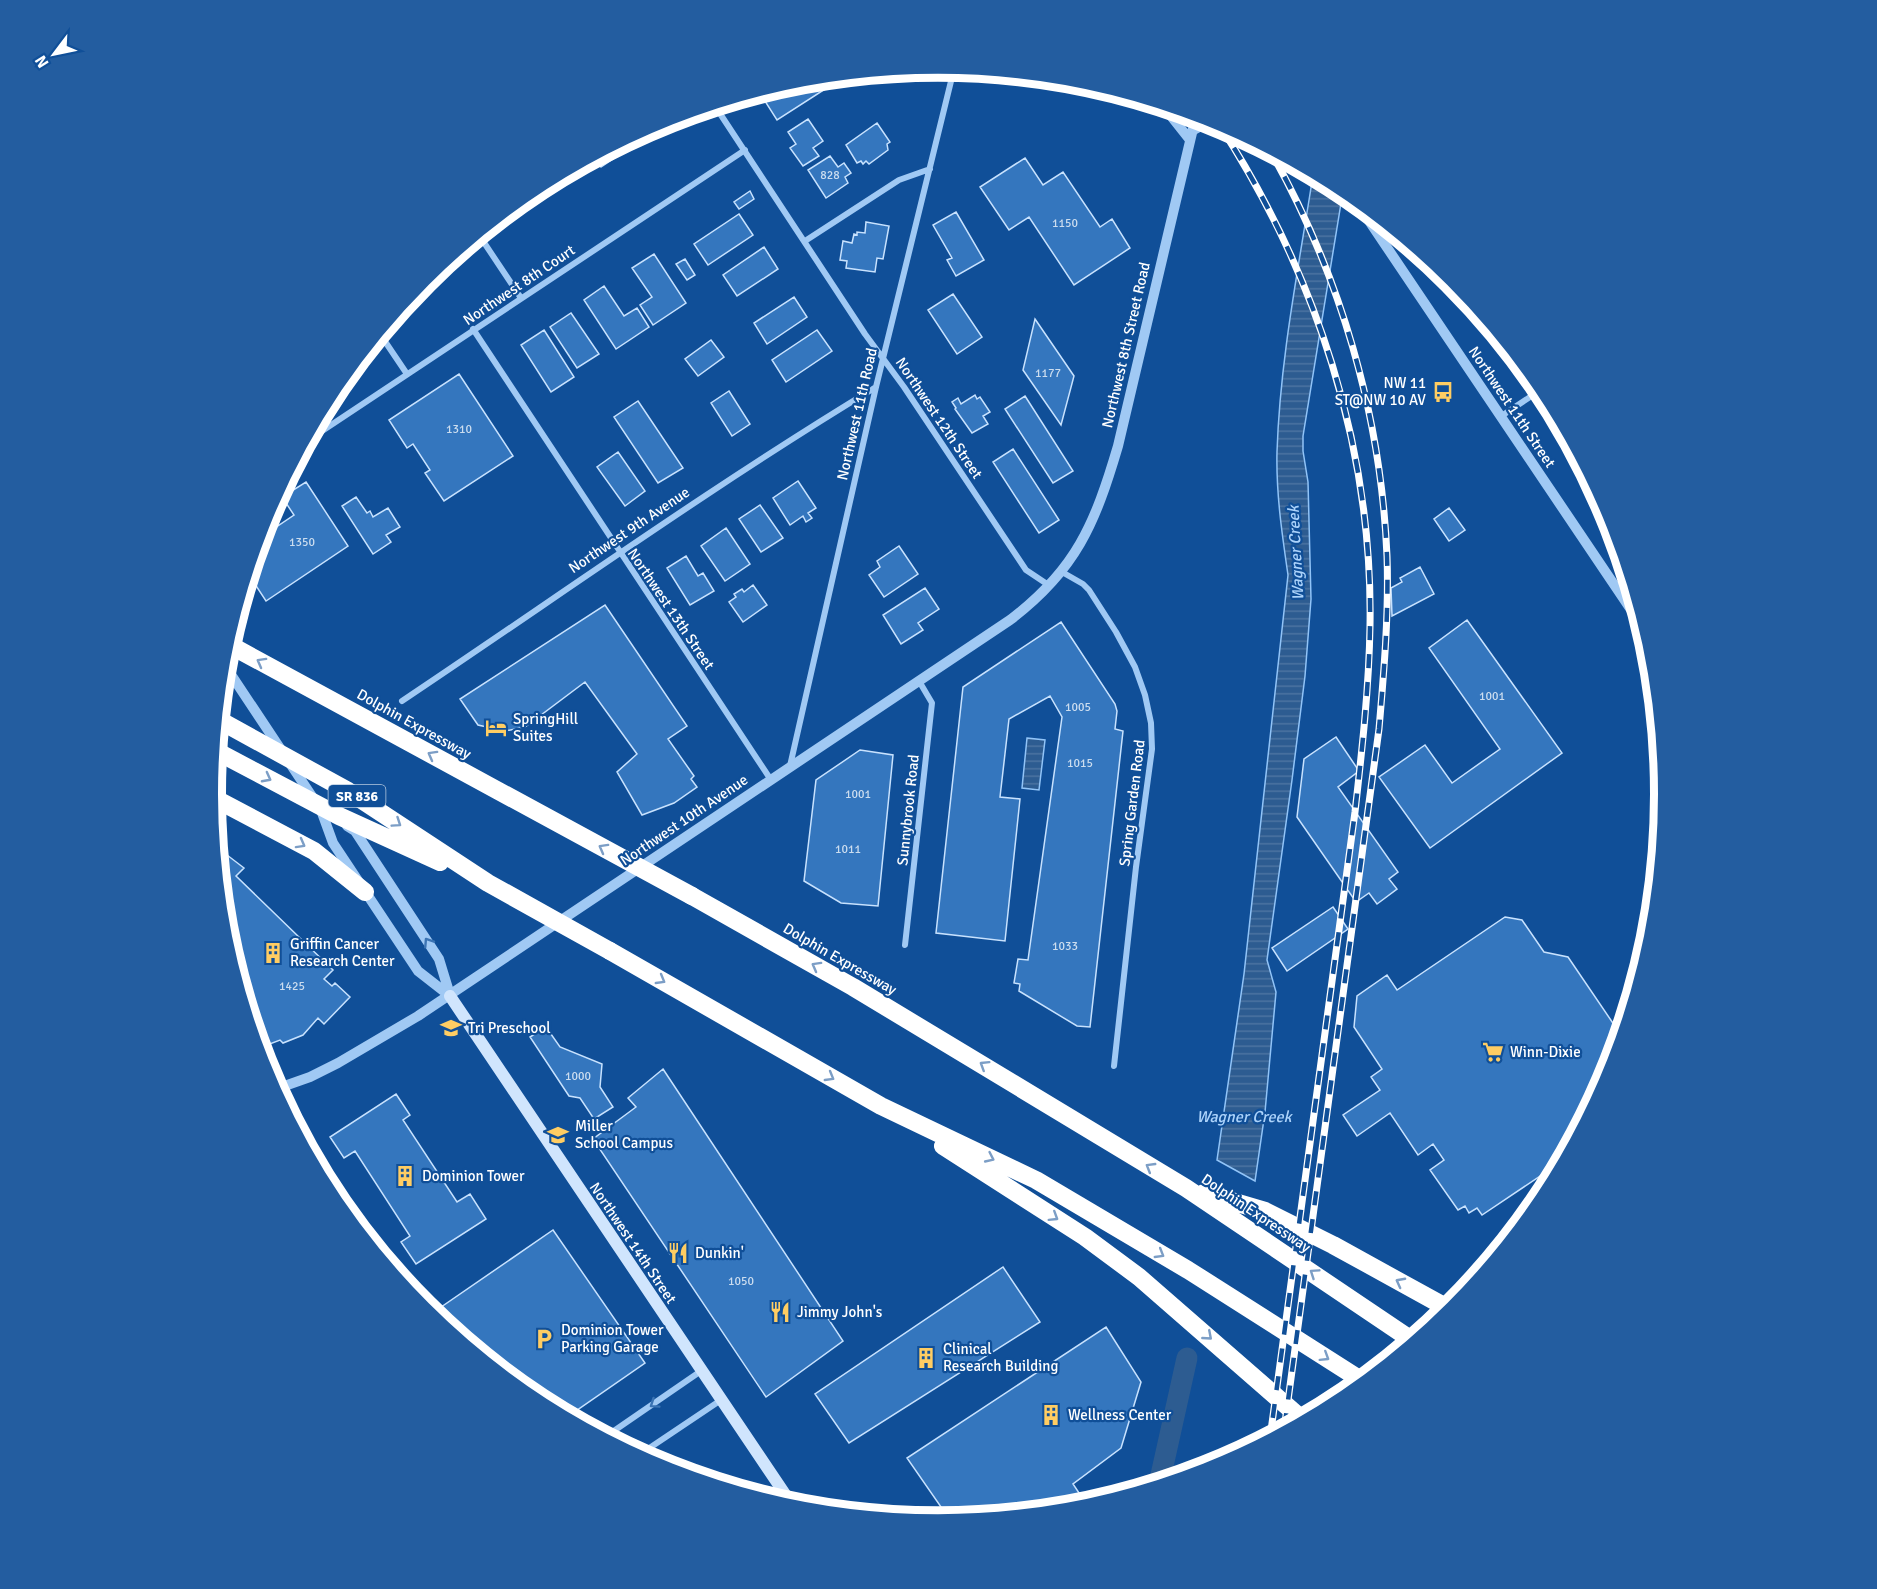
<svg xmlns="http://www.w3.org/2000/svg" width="1877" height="1589" font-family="Signika,sans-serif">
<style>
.water{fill:url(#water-rules);stroke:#91c4f8;stroke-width:1.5}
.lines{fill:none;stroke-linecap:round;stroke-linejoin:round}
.canal{stroke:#2d5c91;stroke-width:21}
.building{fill:#3476be;stroke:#c8e2fe;stroke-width:1.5}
.minor{stroke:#a0c9f4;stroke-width:6}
.tertiary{stroke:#a0c9f4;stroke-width:10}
.secondary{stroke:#d0e5fd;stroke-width:12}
.motorway{stroke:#fff;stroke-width:18}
.rail-casing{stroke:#fff;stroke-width:7}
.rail{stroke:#104f98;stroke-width:4.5;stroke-dasharray:14;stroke-linecap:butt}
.motorway-bridge{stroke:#fff;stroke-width:18}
.oneway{stroke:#7c9ec6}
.oneway2{stroke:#3b74b4}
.labels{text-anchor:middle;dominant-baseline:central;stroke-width:4.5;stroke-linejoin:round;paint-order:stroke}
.number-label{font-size:12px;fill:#ccddef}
.shield{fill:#104f98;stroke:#b7cae0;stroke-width:1.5}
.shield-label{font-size:14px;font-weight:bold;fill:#fff}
.street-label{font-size:15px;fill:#fff;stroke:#104f98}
.poi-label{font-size:15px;fill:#fff;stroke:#104f98;text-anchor:start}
.water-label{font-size:16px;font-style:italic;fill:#acd3fb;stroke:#104f98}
.rim{fill:none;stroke:#fff;stroke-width:8}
</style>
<defs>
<pattern id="water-rules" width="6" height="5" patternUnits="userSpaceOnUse" patternTransform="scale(1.5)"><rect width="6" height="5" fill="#2d5c91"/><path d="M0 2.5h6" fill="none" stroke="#4c74a2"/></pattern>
</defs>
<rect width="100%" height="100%" fill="#104f98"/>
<!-- water -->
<path class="water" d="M1313,175l30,16 -40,245v15l5,31 3,117 -6,77 -13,104 -25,180 9,32 -11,120 -10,69 -38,-21 27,-186 44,-399c-6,-41 -12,-82 -11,-123 3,-94 22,-186 36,-277z
M1027,738l18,2 -6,50 -17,-2z"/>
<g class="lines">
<!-- canal -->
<path class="canal" d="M1159,1484l28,-126"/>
</g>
<!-- building -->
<path class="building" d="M829,78l4,6 -56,36 -14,-22 19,-12 15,-5z
M808,119l15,22 -10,7 6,8 -16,10 -13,-18 6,-4 -8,-12z
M877,123l13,19 -3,2 1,6 -19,14 -3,-3 -3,3 -2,-3 -4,2 -11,-18z
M614,148l5,7 -18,12 -6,-9z
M830,156l8,11 6,-4 7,10 -6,4 3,6 -22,15 -18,-28z
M1025,158l18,27 20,-13 37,55 12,-8 18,29 -56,37 -45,-68 -20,13 -29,-43z
M750,191l4,8 -15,10 -5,-7z
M956,212l28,48 -28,16 -9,-16 5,-2 -19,-33z
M739,214l14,21 -45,30 -14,-21z
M866,222l23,4 -6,33 -6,-1 -2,14 -29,-4 1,-7 -7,-1 3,-19 9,2 2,-9 3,1v-3l8,1z
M764,247l14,22 -41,27 -14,-21z
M654,254l32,49 -33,22 -13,-20 12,-8 -20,-29z
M685,259l10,16 -8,5 -11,-16z
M604,286l20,30 13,-8 12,19 -33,22 -32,-49z
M953,294l29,43 -25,17 -29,-44z
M794,297l13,20 -40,27 -13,-21z
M571,313l28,41 -22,14 -27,-41z
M1035,319l39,57 -13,49 -38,-55z
M544,330l30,47 -23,15 -30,-47z
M817,330l15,21 -46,31 -14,-22z
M711,340l13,17 -26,19 -13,-17z
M459,374l54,82 -69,45 -19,-28 5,-3 -17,-26 -6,4 -18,-28z
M729,391l21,33 -18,12 -21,-33z
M975,395l2,4 3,-2 10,15 -7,4 5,8 -16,9 -17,-24 1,-1 -4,-6 6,-4 3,6z
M1025,396l48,75 -20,12 -48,-74z
M638,401l45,67 -25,15 -44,-66z
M1013,449l46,71 -20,13 -46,-71z
M618,452l27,39 -20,15 -28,-39z
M798,481l18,27 -8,5 4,5 -6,4 -3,-6 -13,9 -17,-27z
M306,482l42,64 -82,55 -15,-23 -3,2 12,-42 34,-23 -12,-18z
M356,497l11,16 3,-2 3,6 15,-9 12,19 -14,8 5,7 -18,12 -31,-48z
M760,505l23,33 -22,14 -22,-33z
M1449,508l16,22 -16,11 -15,-22z
M726,528l24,36 -25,17 -24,-35z
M899,546l19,28 -34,23 -15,-22 11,-8 -3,-6z
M686,556l12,20 5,-3 11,18 -24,14 -23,-37z
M1420,567l14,27 -42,22 -1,-28 11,-6 -2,-4z
M753,585l14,20 -24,17 -14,-20 7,-5 -2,-3 8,-5 2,3z
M925,588l14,21 -21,14 5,7 -22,14 -18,-29z
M605,605l82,121 -19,13 26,37 -3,3 6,8 -23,16 -32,12 -25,-43 20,-18 -52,-72 -60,45 -20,4 -27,-6 -18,-26z
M1467,620l95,133 -132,95 -51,-71 46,-32 27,38 48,-34 -71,-101z
M1061,622l54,82 2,7 -2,18 8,2 -33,296 -13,-1 -58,-35 1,-7 -6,-1 4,-24 10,1 34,-243 -12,-21 -41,23 -9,78 20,2 -15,142 -69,-8 27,-246z
M1336,737l23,34 -21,16 60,85 -9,7 8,10 -20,15 -8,-11 -13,9 -59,-85 7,-58z
M860,750l33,5 -15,151 -37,-3 -37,-22 12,-101z
M227,855l17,13 -8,8 97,94 -9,9 8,7 3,-3 15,14 -26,27 -6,-6 -15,17 -20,8 -3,-3 -21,8 -34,-112 -7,-71z
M1333,907l15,22 -61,42 -15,-23z
M1505,917l17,3 22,32 24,5 53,78 -11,38 -46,87 -82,55 -5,-7 -8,5 -4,-7 -7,4 -28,-40 14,-10 -11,-16 -15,11 -28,-42 -33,23 -14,-21 37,-25 -9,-13 11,-8 -28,-42 3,-31 30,-21 10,15z
M546,1027l14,20 42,17 -2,23 13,20 -19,12 -14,-21 -11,-2 -39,-59z
M663,1069l180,272 -77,56 -173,-258 43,-32 -8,-9z
M396,1094l14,21 -7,5 54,82 13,-8 16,25 -70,45 -15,-22 9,-6 -55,-85 -11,7 -14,-21z
M553,1230l92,133 -78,54 -33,-18 -103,-85z
M1003,1267l37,55 -191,121 -34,-49z
M1106,1327l35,55 -20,66 -48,36 14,21 -137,15 -43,-62z"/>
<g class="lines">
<!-- minor -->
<path class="minor" d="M715,106l150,228 39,53 122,183 24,16
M479,235l42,63
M805,241l94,-61 31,-11
M473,329l298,451
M380,334l27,40
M1500,417l42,-28
M307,441l438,-291
M1062,572l21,12 6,6 27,42 19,35 10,28 6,28 1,26 -16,118 -22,199
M402,701c157,-105 312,-216 474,-314
M790,766l86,-379 78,-318
M905,945l27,-242 -13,-22
M605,1437l96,-66
M639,1455l82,-55"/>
<!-- tertiary -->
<path class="tertiary" d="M1163,106l27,34
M1192,131l18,-10
M1355,200l289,429
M224,664l97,146 12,33 85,128 32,25
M347,826l8,5 84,128 11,36
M276,1089l34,-12 28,-14 80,-47 592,-396c66,-50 85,-96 108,-174l78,-330"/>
<!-- secondary -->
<path class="secondary" d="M450,996l343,510"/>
<!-- motorway -->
<path class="motorway" d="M212,797l102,54 51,41
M692,896l161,91 333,201 227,153
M610,951l271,155 155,74 152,90 176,112
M943,1146l142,91 54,40 164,143
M1204,1193l61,18 68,34 118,65"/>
<defs>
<path id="rail" d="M1219,124c97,150 154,323 151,502 -1,62 -8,124 -15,186l-85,626
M1271,152c69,123 110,262 116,404 2,57 -3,115 -8,173l-95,701"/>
</defs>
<!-- rail casing -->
<use href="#rail" class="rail-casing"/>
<!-- rail -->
<use href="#rail" class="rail"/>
<!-- motorway-bridge -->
<path class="motorway-bridge" d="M228,644l464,252
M219,720l129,71 140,92 122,68
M216,751l123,65 101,46"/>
</g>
<!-- one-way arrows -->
<defs><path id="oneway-chevron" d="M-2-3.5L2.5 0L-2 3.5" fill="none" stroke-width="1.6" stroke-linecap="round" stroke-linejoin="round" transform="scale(1.5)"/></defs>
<g class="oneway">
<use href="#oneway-chevron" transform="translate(261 662) rotate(-151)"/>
<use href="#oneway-chevron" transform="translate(432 755) rotate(-151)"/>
<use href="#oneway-chevron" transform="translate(267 778) rotate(28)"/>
<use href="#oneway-chevron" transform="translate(397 823) rotate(34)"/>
<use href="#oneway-chevron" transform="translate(301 844) rotate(29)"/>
<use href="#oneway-chevron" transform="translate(603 848) rotate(-151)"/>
<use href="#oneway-chevron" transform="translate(816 966) rotate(-151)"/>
<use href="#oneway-chevron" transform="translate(661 980) rotate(30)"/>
<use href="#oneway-chevron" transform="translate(984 1065) rotate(-148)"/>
<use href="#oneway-chevron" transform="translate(830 1077) rotate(30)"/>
<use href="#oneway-chevron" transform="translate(990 1158) rotate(25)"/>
<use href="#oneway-chevron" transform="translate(1150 1167) rotate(-149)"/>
<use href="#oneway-chevron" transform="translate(1054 1217) rotate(32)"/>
<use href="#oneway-chevron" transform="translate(1160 1254) rotate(31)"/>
<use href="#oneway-chevron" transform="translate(1314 1273) rotate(-146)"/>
<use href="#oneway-chevron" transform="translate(1400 1282) rotate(-152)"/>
<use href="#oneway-chevron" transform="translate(1208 1336) rotate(41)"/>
<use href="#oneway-chevron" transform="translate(1325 1357) rotate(32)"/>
</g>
<g class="oneway2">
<use href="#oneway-chevron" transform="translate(428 942) rotate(-123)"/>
<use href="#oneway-chevron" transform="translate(654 1404) rotate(146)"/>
</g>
<!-- icons -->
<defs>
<symbol id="bus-bare" viewBox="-9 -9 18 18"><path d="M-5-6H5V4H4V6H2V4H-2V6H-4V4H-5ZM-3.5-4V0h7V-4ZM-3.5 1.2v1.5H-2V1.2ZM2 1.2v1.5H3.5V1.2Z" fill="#ffcd63" stroke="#104f98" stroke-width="2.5" paint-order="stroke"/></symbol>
<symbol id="hotel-bare" viewBox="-9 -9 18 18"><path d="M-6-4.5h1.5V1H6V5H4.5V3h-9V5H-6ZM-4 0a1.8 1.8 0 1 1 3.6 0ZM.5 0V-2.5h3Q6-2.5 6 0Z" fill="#ffcd63" stroke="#104f98" stroke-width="2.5" paint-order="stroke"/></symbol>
<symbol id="building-bare" viewBox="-9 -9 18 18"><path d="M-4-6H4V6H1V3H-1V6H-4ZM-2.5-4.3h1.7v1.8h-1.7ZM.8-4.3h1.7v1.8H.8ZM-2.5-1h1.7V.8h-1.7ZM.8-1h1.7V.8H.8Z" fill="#ffcd63" stroke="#104f98" stroke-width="2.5" paint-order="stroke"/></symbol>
<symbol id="school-bare" viewBox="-9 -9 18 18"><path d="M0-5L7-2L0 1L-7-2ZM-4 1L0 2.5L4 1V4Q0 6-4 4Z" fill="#ffcd63" stroke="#104f98" stroke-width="2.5" paint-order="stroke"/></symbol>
<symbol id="supermarket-bare" viewBox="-9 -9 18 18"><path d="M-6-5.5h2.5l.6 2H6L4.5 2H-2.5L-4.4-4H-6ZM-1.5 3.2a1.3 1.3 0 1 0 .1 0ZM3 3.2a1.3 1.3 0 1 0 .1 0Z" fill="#ffcd63" stroke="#104f98" stroke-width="2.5" paint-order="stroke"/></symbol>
<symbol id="university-bare" viewBox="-9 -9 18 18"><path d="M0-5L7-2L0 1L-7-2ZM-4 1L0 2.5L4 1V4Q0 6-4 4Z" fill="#ffcd63" stroke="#104f98" stroke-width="2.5" paint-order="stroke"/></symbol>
<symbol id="restaurant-bare" viewBox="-9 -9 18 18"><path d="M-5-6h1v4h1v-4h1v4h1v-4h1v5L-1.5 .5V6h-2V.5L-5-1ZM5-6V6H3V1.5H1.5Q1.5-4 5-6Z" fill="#ffcd63" stroke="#104f98" stroke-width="2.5" paint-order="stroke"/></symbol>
<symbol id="parking-bare" viewBox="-9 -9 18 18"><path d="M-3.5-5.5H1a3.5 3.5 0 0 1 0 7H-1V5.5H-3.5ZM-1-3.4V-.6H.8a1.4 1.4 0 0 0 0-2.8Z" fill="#ffcd63" stroke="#104f98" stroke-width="2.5" paint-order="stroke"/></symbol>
</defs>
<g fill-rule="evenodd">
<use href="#bus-bare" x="1428" y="377" width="30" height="30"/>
<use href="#hotel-bare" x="481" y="713" width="30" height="30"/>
<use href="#building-bare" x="258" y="938" width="30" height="30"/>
<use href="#school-bare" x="436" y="1013" width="30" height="30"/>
<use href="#supermarket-bare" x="1478" y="1037" width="30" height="30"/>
<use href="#university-bare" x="543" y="1120" width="30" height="30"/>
<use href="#building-bare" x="390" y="1161" width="30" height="30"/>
<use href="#restaurant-bare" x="663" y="1238" width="30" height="30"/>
<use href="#restaurant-bare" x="765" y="1297" width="30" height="30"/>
<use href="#parking-bare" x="529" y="1324" width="30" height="30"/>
<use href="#building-bare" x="911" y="1343" width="30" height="30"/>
<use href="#building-bare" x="1036" y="1400" width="30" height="30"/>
</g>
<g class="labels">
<!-- number labels -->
<g class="number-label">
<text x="830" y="175">828</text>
<text x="1065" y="223">1150</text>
<text x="1048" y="373">1177</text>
<text x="459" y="429">1310</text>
<text x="302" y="542">1350</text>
<text x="1492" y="696">1001</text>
<text x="1078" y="707">1005</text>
<text x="1080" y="763">1015</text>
<text x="858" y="794">1001</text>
<text x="848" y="849">1011</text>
<text x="1065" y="946">1033</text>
<text x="292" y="986">1425</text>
<text x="578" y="1076">1000</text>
<text x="741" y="1281">1050</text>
</g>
<!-- shield labels -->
<rect class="shield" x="328.5" y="785" width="57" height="22" rx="4.5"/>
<g class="shield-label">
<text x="357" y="796">SR 836</text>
</g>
<!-- street labels -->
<g class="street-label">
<text transform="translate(519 285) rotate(-34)">Northwest 8th Court</text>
<text transform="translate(1126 345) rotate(-77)">Northwest 8th Street Road</text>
<text transform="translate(1512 407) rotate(56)">Northwest 11th Street</text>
<text transform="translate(857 414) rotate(-77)">Northwest 11th Road</text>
<text transform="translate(939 418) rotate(56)">Northwest 12th Street</text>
<text transform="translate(629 530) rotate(-34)">Northwest 9th Avenue</text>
<text transform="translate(671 609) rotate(56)">Northwest 13th Street</text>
<text transform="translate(414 724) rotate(29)">Dolphin Expressway</text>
<text transform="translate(1132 803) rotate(-83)">Spring Garden Road</text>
<text transform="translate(908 810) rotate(-84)">Sunnybrook Road</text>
<text transform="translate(684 820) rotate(-34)">Northwest 10th Avenue</text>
<text transform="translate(840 959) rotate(30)">Dolphin Expressway</text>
<text transform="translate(1256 1213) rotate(34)">Dolphin Expressway</text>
<text transform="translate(633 1243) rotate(56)">Northwest 14th Street</text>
</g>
<!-- poi labels -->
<g class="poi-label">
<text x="1426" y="383" text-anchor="end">NW 11<tspan x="1426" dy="17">ST@NW 10 AV</tspan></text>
<text x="513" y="719">SpringHill<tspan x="513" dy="17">Suites</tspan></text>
<text x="290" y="944">Griffin Cancer<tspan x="290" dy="17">Research Center</tspan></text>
<text x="468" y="1028">Tri Preschool</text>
<text x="1510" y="1052">Winn-Dixie</text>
<text x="575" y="1126">Miller<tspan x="575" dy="17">School Campus</tspan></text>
<text x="422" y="1176">Dominion Tower</text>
<text x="695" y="1253">Dunkin'</text>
<text x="797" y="1312">Jimmy John's</text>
<text x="561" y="1330">Dominion Tower<tspan x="561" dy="17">Parking Garage</tspan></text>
<text x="943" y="1349">Clinical<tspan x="943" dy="17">Research Building</tspan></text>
<text x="1068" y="1415">Wellness Center</text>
</g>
<!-- water labels -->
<g class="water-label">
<text transform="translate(1296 553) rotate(-93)">Wagner Creek</text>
<text x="1244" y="1117">Wagner Creek</text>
</g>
</g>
<!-- crop -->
<path d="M0 0H1877V1589H0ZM222 794a716 716 0 1 1 1432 0a716 716 0 1 1-1432 0Z" fill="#235da0" fill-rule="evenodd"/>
<path class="rim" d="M222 794a716 716 0 1 1 1432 0a716 716 0 1 1-1432 0Z"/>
<!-- north arrow -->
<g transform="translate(54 54) rotate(238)" stroke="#104f98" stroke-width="4.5" paint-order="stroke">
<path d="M0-4.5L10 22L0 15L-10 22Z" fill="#ffffff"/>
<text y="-9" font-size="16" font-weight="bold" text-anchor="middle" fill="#ffffff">N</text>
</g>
</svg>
